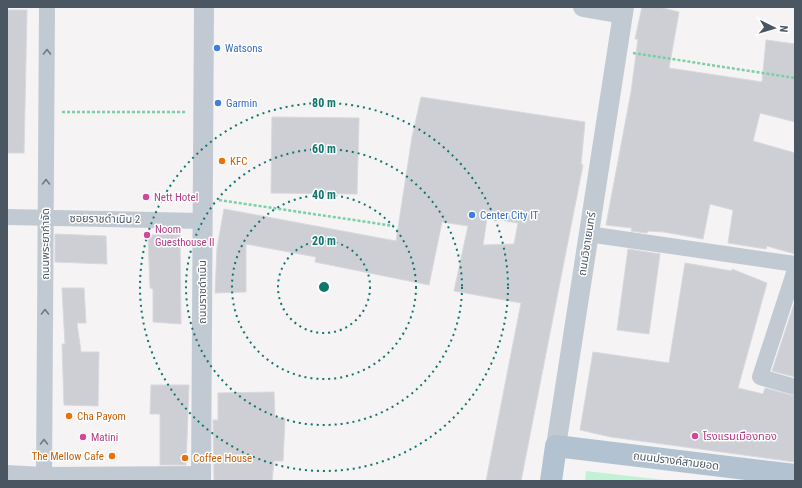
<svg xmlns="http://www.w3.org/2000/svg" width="802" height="488" font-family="'Roboto Condensed','Noto Sans Thai',sans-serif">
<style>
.green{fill:#c3f1d5}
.building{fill:#cdcfd5;stroke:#d7d9de;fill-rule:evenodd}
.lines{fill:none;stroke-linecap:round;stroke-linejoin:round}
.path{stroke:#7ad0a6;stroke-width:2.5;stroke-dasharray:3 2;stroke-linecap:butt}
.minor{stroke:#c1cad2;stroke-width:16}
.tertiary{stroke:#c1cad2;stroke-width:20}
.primary{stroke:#b3c2d1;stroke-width:22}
.oneway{stroke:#6e7983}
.ring{fill:none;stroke:#0f766e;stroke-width:2;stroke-dasharray:2 4}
.shop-dot{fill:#3f7fe0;stroke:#fff;stroke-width:1.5}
.food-dot{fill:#e8710a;stroke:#fff;stroke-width:1.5}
.hotel-dot{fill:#d1479c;stroke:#fff;stroke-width:1.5}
.labels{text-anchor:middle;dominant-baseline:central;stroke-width:3;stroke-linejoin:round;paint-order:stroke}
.shop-label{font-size:11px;fill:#366cbe;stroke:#fff;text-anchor:start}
.food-label{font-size:11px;fill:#c56008;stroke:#fff;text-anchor:start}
.hotel-label{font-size:11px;fill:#b23c85;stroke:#fff;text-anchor:start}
.street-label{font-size:11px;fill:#4a5661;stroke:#fff}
.centre{fill:#0f766e;stroke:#fff;stroke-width:2}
.ring-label{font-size:12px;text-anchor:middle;font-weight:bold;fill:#0f766e;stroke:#fff;stroke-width:3;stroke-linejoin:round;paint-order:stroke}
</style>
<rect width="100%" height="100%" fill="#f5f3f3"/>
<!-- green -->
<path class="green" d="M586,471l87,10h-88z"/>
<!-- building -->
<path class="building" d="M642,7h17l20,5 -10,56 93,14 4,-42 29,4v78l-35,-9 -7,28 42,12v101l-28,-8 -1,3 -38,-6 5,-33 -23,-6 -7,35 -39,-7 -16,-1 -1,2 -16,-2 1,-3 -26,-3 25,-133 7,-53h-3z
M7,10h20l-3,143h-17z
M421,97l164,25 -4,42 2,1 -62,316h-35l35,-178 -67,-12 14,-65 -26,-4 -13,63 -114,-23 1,-5 -70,-13v48l-31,1 2,-45 7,-39 172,32 16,-104zM487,218l31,5 -4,21 -31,1z
M272,117l87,1 -2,76 -86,-1z
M55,234l51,2 1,28 -52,-2z
M180,234l1,90 -28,-2v-33l-3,-1 -2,-53z
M628,249l32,5 -11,80 -32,-4z
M685,263l47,8v-2l35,14 -29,105 25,6 2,-6 30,8v66l-184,-25 -31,-7 13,-78 76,11z
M62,288h22l2,35h-9l4,29h18l-1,54 -34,-1 -2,-61h3z
M795,301v76l-23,-6z
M151,385h38l-3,80h-26v-51h-10z
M274,392l1,26h10l-2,43h-9l-2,20h-58l-1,-61h5v-27z"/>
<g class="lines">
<!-- path -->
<path class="path" d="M633,53l162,25
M62,112h125
M219,200l175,26"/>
<!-- minor -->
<path class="minor" d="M7,217l195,4
M588,234l207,30
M795,270l-35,107 35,10
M7,473l37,2 157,-1
M44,481l3,-474"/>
<!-- tertiary -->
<path class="tertiary" d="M583,7l40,7
M556,446l68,-439
M201,481l3,-474"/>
<!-- primary -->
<path class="primary" d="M551,481l5,-35 239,29"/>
</g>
<!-- one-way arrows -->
<defs><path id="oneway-chevron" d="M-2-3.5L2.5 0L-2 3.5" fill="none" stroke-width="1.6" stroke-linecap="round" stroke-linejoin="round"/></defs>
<g class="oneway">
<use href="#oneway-chevron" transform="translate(47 52) rotate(-90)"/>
<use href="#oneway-chevron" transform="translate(46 182) rotate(-90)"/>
<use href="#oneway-chevron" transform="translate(45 312) rotate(-90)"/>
<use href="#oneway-chevron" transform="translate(44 442) rotate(-90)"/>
</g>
<!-- distance rings -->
<g class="ring">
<circle cx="324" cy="287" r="46"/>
<circle cx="324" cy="287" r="92"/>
<circle cx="324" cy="287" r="138"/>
<circle cx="324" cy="287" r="184"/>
</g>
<!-- markers -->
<g class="shop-dot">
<circle cx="217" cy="48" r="4"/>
<circle cx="218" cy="103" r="4"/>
<circle cx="472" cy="215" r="4"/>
</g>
<g class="food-dot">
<circle cx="222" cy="161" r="4"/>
<circle cx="69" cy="416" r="4"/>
<circle cx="112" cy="456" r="4"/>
<circle cx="185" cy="458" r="4"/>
</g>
<g class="hotel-dot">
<circle cx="146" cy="197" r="4"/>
<circle cx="147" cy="235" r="4"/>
<circle cx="695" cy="436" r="4"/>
<circle cx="83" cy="437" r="4"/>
</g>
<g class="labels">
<!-- shop labels -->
<g class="shop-label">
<text x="225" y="48">Watsons</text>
<text x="226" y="103">Garmin</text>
<text x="480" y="215">Center City IT</text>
</g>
<!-- food labels -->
<g class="food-label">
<text x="230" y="161">KFC</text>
<text x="77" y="416">Cha Payom</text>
<text x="104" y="456" text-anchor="end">The Mellow Cafe</text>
<text x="193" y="458">Coffee House</text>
</g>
<!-- hotel labels -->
<g class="hotel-label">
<text x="154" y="197">Nett Hotel</text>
<text x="155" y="229">Noom<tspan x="155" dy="13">Guesthouse II</tspan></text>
<text x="703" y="436">โรงแรมเมืองทอง</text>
<text x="91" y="437">Matini</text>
</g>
<!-- street labels -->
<g class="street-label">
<text transform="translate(105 219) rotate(1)">ซอยราชดำเนิน 2</text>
<text transform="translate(45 244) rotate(-90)">ถนนพระยากำจัด</text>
<text transform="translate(587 244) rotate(-81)">ถนนวิชาเยนทร์</text>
<text transform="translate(202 292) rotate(-90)">ถนนราชดำเนิน</text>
<text transform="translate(676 461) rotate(7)">ถนนปรางค์สามยอด</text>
</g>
</g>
<circle cx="324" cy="287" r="6" class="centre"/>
<g class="ring-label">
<text x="324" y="107">80 m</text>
<text x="324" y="153">60 m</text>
<text x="324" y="199">40 m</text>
<text x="324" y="245">20 m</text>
</g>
<!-- border -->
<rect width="802" height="488" fill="none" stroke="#4a5661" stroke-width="16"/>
<!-- north arrow -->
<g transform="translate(774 28) rotate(95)" stroke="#ffffff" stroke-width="3" paint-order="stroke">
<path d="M0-3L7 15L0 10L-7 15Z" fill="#4a5661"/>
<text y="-6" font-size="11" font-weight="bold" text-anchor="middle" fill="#4a5661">N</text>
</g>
</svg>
